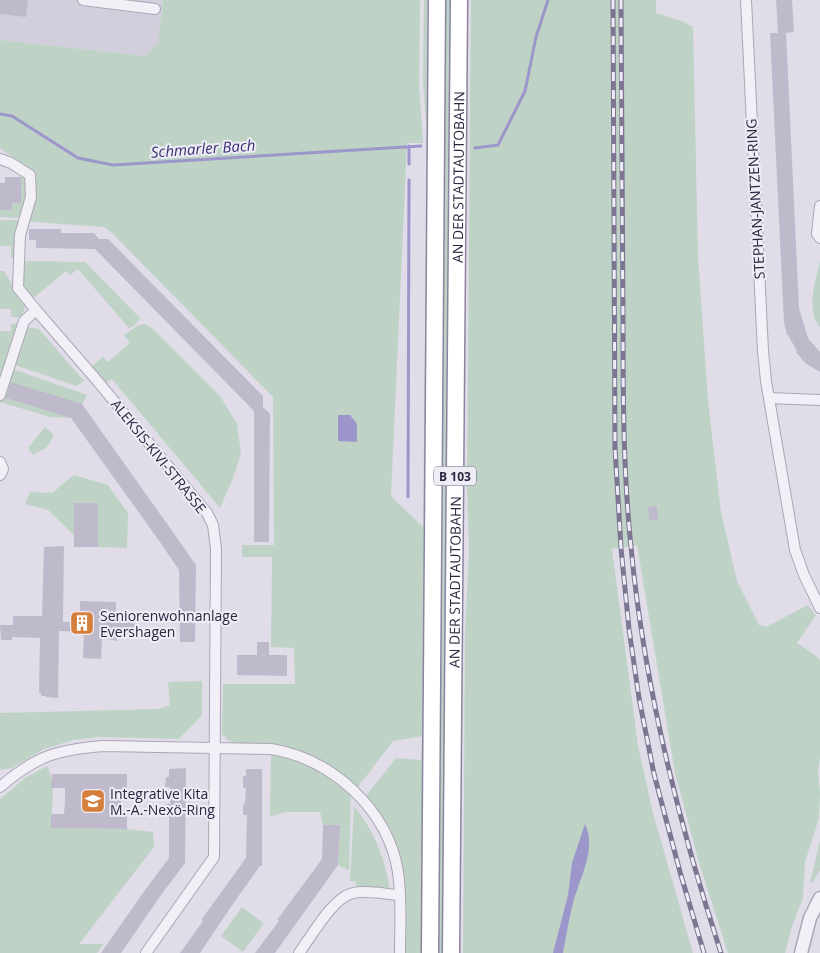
<svg xmlns="http://www.w3.org/2000/svg" width="820" height="953" font-family="'Open Sans',sans-serif">
<style>
.built{fill:#d2cfdd}
.green{fill:#bed3c5}
.water{fill:#9c96cb}
.lines{fill:none;stroke-linecap:round;stroke-linejoin:round}
.stream{stroke:#9c96cb;stroke-width:3}
.building{fill:#bebacb}
.minor-casing{stroke:#aaa6b6;stroke-width:12}
.tertiary-casing{stroke:#aaa6b6;stroke-width:15}
.trunk-casing{stroke:#8a84a0;stroke-width:19}
.minor{stroke:#f2f0f6;stroke-width:10}
.tertiary{stroke:#f2f0f6;stroke-width:12}
.trunk{stroke:#fff;stroke-width:16}
.rail-casing{stroke:#7c7693;stroke-width:5}
.rail{stroke:#eeedf6;stroke-width:3;stroke-dasharray:9;stroke-linecap:butt}
.labels{text-anchor:middle;dominant-baseline:central;stroke-width:4;stroke-linejoin:round;paint-order:stroke}
.shield{fill:#eeedf6;stroke:#666277;stroke-width:1}
.shield-label{font-size:12px;font-weight:bold;fill:#2c2640}
.street-label{font-size:14px;fill:#2c2640;stroke:#eeedf6}
.poi-label{font-size:14px;fill:#2c2640;stroke:#eeedf6;text-anchor:start}
.water-label{font-size:15px;font-style:italic;fill:#392e76;stroke:#eeedf6}
</style>
<rect width="100%" height="100%" fill="#e0dde8"/>
<!-- built -->
<path class="built" d="M0,0h163l-5,44 -13,12 -145,-16z"/>
<!-- green -->
<path class="green" d="M163,0h257l-1,84 4,59h-16l-16,353 32,31 4,-391 -4,-55 1,-81h3l1,108 -4,845h-20l-5,-97 -7,-20 -12,-22 -14,-18 30,-38 25,2 1,-24 -29,5 -35,46 -16,-12 -70,-29 -37,-3 -7,-3 -6,-6 1,-50h72l-1,-36 -23,-1 1,-90h-30v-12h32l-1,-148 -161,-164 -8,-6 -83,-6 -6,37h-4v-12h-11v-26h25l5,-45 8,2 -38,-29v-108l145,16 13,-12z
M444,0h6v67l-7,886h-6z
M471,0h185v13l28,9 9,5 5,229 10,145 13,111 16,69 22,44 7,2 42,-22 8,10 -19,28 22,15 1,4v95l-2,15 2,21 -1,25 -14,44 -2,36 -11,28 -7,27h-57l-28,-87 -25,-93 -38,-228 -25,4 26,197 15,67 40,140h-230l2,-318 4,-86 -2,-60z
M21,177h7v21l-7,20 -21,-1v-7l12,-7h8z
M820,260v68c-15,-21 -4,-45 0,-68z
M23,261l62,1 55,56 -6,8 -5,2 -51,-59 -8,6 -4,-4 -35,29 -8,-11z
M0,271h4l9,15 14,17 -6,14h-10v-8h-11z
M11,324h7l-18,53v-46h11z
M144,324l8,4 68,68 17,28 4,30 -8,24 -13,30 -108,-129 -6,4 -14,-17 11,-9 5,5 22,-19 -6,-8 15,-10z
M26,327l13,2 45,52 -8,5 -64,-22z
M10,368l77,27 -5,9 -75,-6 64,20 -21,-1 -50,-15z
M45,427l9,8 -7,12 -14,8 -5,-7z
M74,475l34,10 20,28 -1,35 -29,-1v-44h-24v32l-26,-25 -23,-6 5,-12 22,1z
M202,681v34l-23,24 -81,-2 -25,3 -31,10 -30,18 -12,2v-57l159,-4 11,-4 -2,-23z
M271,749l14,2 66,37 -2,82 -11,-5 1,-40h-16l-3,-13h-36l-14,5z
M47,766c10,17 4,43 4,62l76,1 26,3 1,15 -75,97h25l-7,9h-97v-154l25,-21z
M354,806c20,25 32,53 36,86l-34,-3v-7l-6,-1z
M820,840v30l-8,13h-2z
M242,907l22,16 -21,29 -22,-16z"/>
<!-- water -->
<path class="water" d="M338,415h12l7,9v18l-19,-1z
M585,824c12,25 -5,53 -12,79 -4,16 -7,33 -10,50h-10l15,-58 4,-32z"/>
<g class="lines">
<!-- stream -->
<path class="stream" d="M0,114l12,2 66,42 35,7 308,-19
M475,148l23,-3 27,-54 11,-54 12,-37
M409,164v-18
M408,497l1,-317"/>
</g>
<!-- building -->
<path class="building" d="M0,0h28l-2,17 -26,-3z
M776,0h16l2,32 -8,1 13,275 9,30 12,14v20l-15,-9 -9,-11 1,-1 -9,-16h-1l-3,-12 -14,-290h8z
M5,177h16v26h-9v7h-12v-27h5z
M29,229h32v4h33l5,6h9l155,157v11l7,7 -1,128h-15v-131l-159,-162 -59,-1v-8h-7z
M11,382l71,22 88,124 26,37 -1,77h-15l-1,-72 -19,-28 -89,-124 -65,-20z
M74,503h24v44h-24z
M657,506l1,14h-9l-1,-13z
M64,546l-1,76h17v-21l36,1v18l20,4 -3,13 -15,-3 -1,7 -15,-3 -1,21 -18,-1 1,-26 -25,-1 -1,67 -12,-1v-1h-5v-3h-2l1,-55 -28,-1v3h-11l-1,-15h13v-9h29l2,-69z
M257,642h12v13h18v21l-50,-1v-20h20z
M186,768l-1,95 -24,32 -40,58h-20l44,-63 24,-32v-43h-3v-11h4v-17h-5l1,-10h3v-8z
M246,769h16v97h-2l-25,35 -35,52h-20l23,-32 -2,-1 45,-62 1,-43h-4v-11l2,-1 1,-15h-3v-12h3z
M52,774h75v16h-6v24h6v15l-76,-1v-14h13l1,-13v-13h-14z
M323,825h17l-2,40 -63,88h-20l24,-32 -2,-1 45,-61z"/>
<g class="lines">
<defs>
<path id="minor" d="M83,0l72,9
M746,0l17,351 3,30 29,169 9,25 16,33
M0,159l11,4 19,12 1,22 -11,38 -2,53 18,22
M820,206l-3,28 3,4
M0,395l24,-74 12,-11 58,67 113,136 6,12 3,24 -2,308 -68,96
M769,398l51,2
M0,462l3,7 -3,6
M0,787c36,-31 56,-37 103,-41l168,3c62,10 117,61 127,123 4,27 2,54 2,81
M299,953c13,-17 33,-55 54,-60 14,-3 31,1 46,2"/>
<path id="tertiary" d="M801,953l9,-35 10,-20"/>
<g id="trunk">
<path d="M430,953l7,-953"/>
<path id="s1" d="M451,953l8,-953"/>
</g>
</defs>
<!-- minor casing -->
<use href="#minor" class="minor-casing"/>
<!-- tertiary casing -->
<use href="#tertiary" class="tertiary-casing"/>
<!-- trunk casing -->
<use href="#trunk" class="trunk-casing"/>
<!-- minor -->
<use href="#minor" class="minor"/>
<!-- tertiary -->
<use href="#tertiary" class="tertiary"/>
<!-- trunk -->
<use href="#trunk" class="trunk"/>
<defs>
<path id="rail" d="M613,0l2,448 6,100 8,81 10,69 15,76 26,98 24,81
M621,0c0,105 1,210 2,315 0,77 0,155 8,232 13,139 47,274 90,406"/>
</defs>
<!-- rail casing -->
<use href="#rail" class="rail-casing"/>
<!-- rail -->
<use href="#rail" class="rail"/>
</g>
<!-- icons -->
<defs>
<symbol id="building-square" viewBox="-11 -11 22 22"><rect x="-9" y="-9" width="18" height="18" rx="4" fill="#d67f3a" stroke="#eeedf6"/><path d="M-4-6H4V6H1V3H-1V6H-4ZM-2.5-4.3h1.7v1.8h-1.7ZM.8-4.3h1.7v1.8H.8ZM-2.5-1h1.7V.8h-1.7ZM.8-1h1.7V.8H.8Z" fill="#fff"/></symbol>
<symbol id="school-square" viewBox="-11 -11 22 22"><rect x="-9" y="-9" width="18" height="18" rx="4" fill="#d67f3a" stroke="#eeedf6"/><path d="M0-5L7-2L0 1L-7-2ZM-4 1L0 2.5L4 1V4Q0 6-4 4Z" fill="#fff"/></symbol>
</defs>
<g fill-rule="evenodd">
<use href="#building-square" x="68" y="609" width="28" height="28"/>
<use href="#school-square" x="79" y="787" width="28" height="28"/>
</g>
<g class="labels">
<!-- shield labels -->
<rect class="shield" x="434" y="466.5" width="42" height="19" rx="4"/>
<g class="shield-label">
<text x="455" y="476">B 103</text>
</g>
<!-- street labels -->
<g class="street-label">
<text stroke="none"><textPath href="#s1" startOffset="776">AN DER STADTAUTOBAHN</textPath></text>
<text transform="translate(755 199) rotate(-93)">STEPHAN-JANTZEN-RING</text>
<text transform="translate(159 456) rotate(51)">ALEKSIS-KIVI-STRASSE</text>
<text stroke="none"><textPath href="#s1" startOffset="371">AN DER STADTAUTOBAHN</textPath></text>
</g>
<!-- poi labels -->
<g class="poi-label">
<text x="100" y="615">Seniorenwohnanlage<tspan x="100" dy="16">Evershagen</tspan></text>
<text x="110" y="793">Integrative Kita<tspan x="110" dy="16">M.-A.-Nexö-Ring</tspan></text>
</g>
<!-- water labels -->
<g class="water-label">
<text transform="translate(203 148) rotate(-4)">Schmarler Bach</text>
</g>
</g>
</svg>
